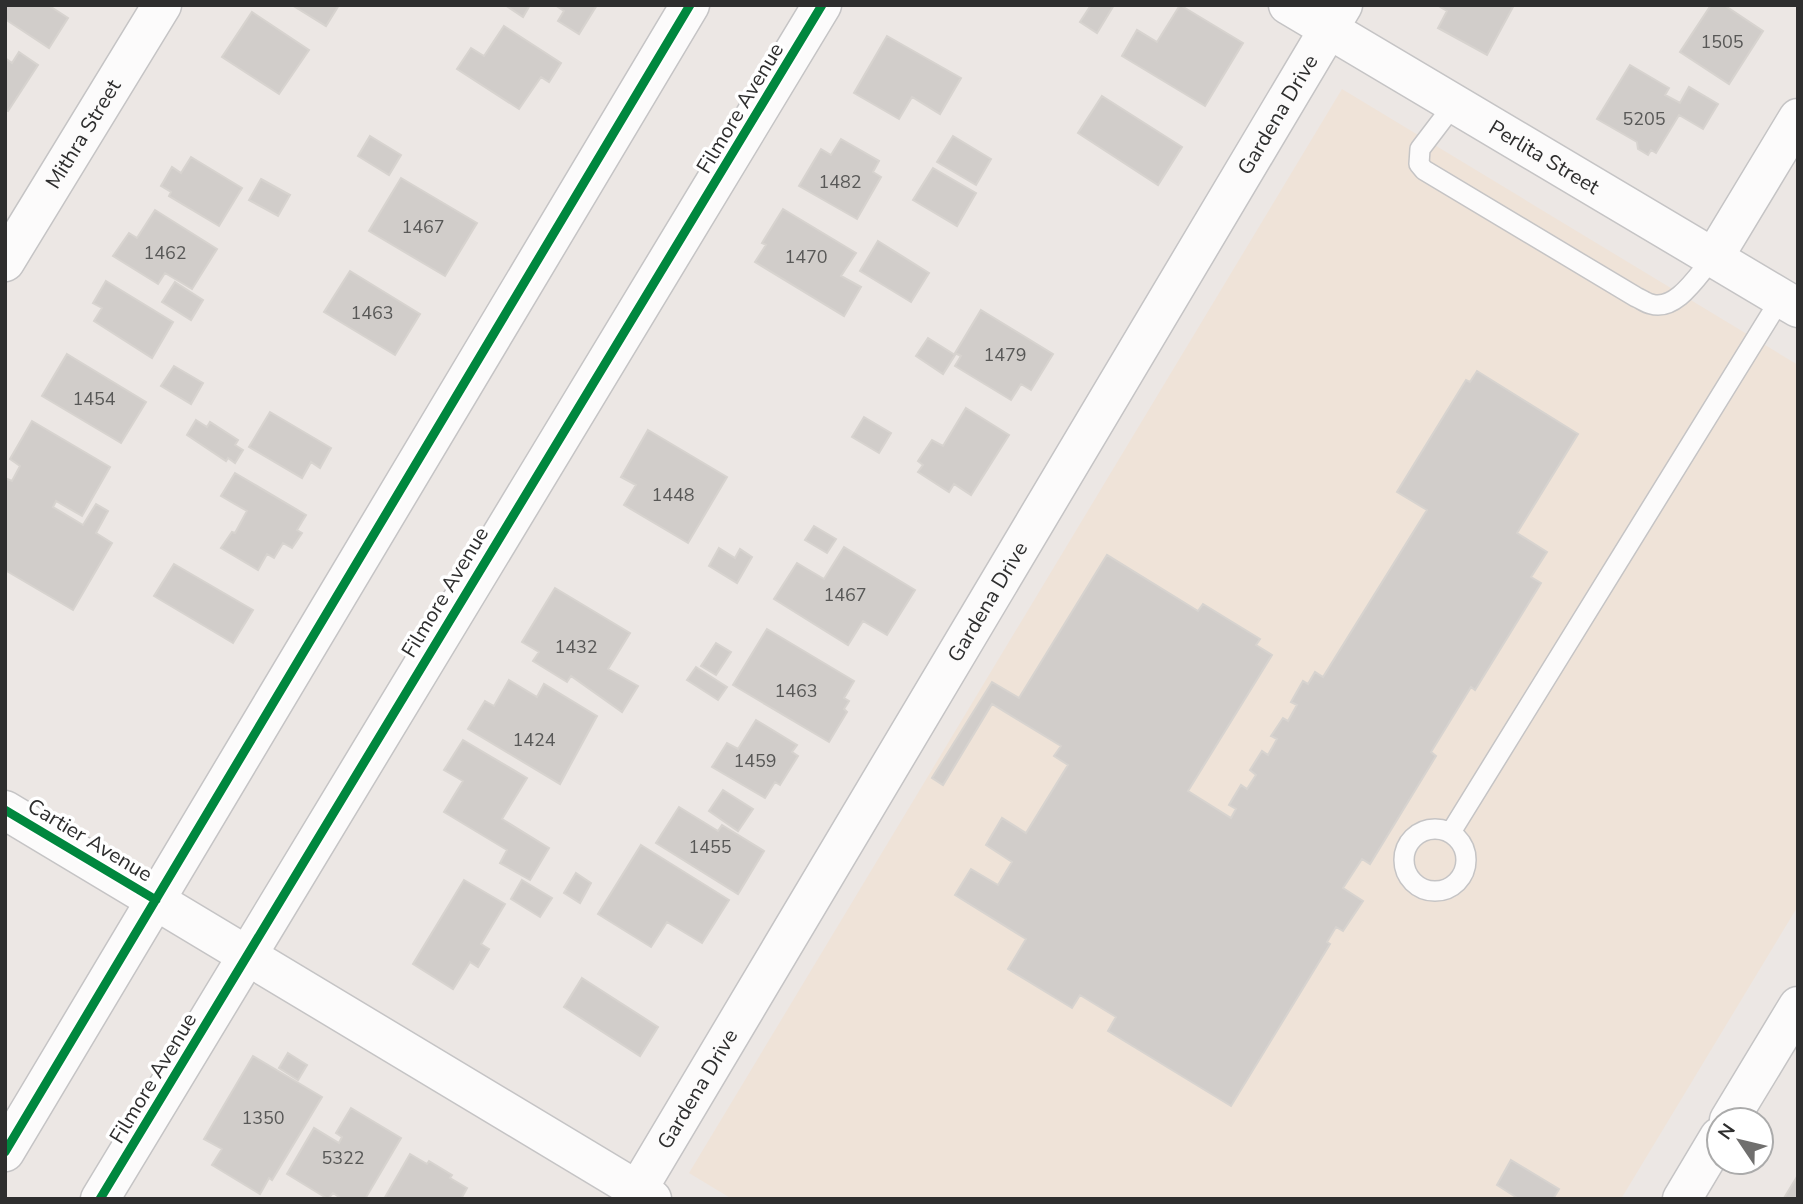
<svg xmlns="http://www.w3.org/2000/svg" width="1803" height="1204" font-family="'Nunito Sans',sans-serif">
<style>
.education{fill:#efe3d8}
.building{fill:#d1cdca;stroke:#d7d3cf;stroke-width:2}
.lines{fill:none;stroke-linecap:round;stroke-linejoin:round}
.service-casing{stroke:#c5c4c5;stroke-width:22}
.minor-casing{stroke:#c5c4c5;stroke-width:41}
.tertiary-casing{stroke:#c5c4c5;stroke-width:41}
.service{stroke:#fcfbfb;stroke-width:19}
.minor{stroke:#fcfbfb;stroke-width:38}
.tertiary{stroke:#fcfbfb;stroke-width:38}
.cycleway-casing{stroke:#fff;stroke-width:13}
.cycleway{stroke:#00873e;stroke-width:9}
.labels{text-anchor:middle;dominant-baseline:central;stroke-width:7;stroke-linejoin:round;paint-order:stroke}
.number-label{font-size:18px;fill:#585857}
.street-label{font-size:21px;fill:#2e2e2e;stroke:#fff}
</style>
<rect width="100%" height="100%" fill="#ece7e4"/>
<!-- education -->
<path class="education" d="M1342,89l456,276v541l-177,293h-889l-43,-26z"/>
<!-- building -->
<path class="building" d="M5,5h43l20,13 -19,30 -44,-29z
M292,5h47l-13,21z
M505,5h25l-7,12z
M555,5h42l-18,29 -21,-13 6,-10z
M1091,5h23l-17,28 -17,-11z
M1180,5l63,38 -38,63 -83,-50 15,-26 20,12z
M1514,5l-27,50 -49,-27 9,-17 -10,-6z
M1711,5h13l39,26 -34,53 -49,-32z
M252,12l57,38 -30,44 -57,-37z
M504,26l57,37 -12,19 -8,-5 -22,32 -62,-40 14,-21 13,8z
M887,36l74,42 -21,36 -28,-17 -13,22 -45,-26z
M19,52l19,13 -30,46 -3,-1v-52l7,5z
M1630,65l39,23 -4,7 15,8 9,-16 29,17 -15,25 -24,-14 -23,38 -5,-3 -3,5 -10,-6 -1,-7 -40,-23z
M1102,96l80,51 -24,38 -80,-52z
M370,136l31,19 -12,20 -31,-19z
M953,136l38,23 -15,26 -39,-23z
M841,139l38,22 -6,11 8,5 -24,42 -58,-33 22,-37 10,6z
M191,157l51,31 -23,38 -50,-30 2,-4 -10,-6 11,-19 9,6z
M933,168l43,25 -19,33 -44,-26z
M401,178l76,45 -32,53 -76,-45z
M261,179l29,16 -12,21 -29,-16z
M783,209l73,44 -15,23 20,11 -17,29 -89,-54 11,-17 -4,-2z
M155,210l62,39 -25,40 -27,-16 -7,11 -45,-28 16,-23 8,5z
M878,241l51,32 -18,29 -51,-31z
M350,271l70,43 -25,41 -71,-43z
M106,281l67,41 -21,36 -58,-37 8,-13 -9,-5z
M175,282l28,18 -12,20 -29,-18z
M981,310l72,44 -22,36 -10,-6 -10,16 -56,-34 6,-10 -6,-3z
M928,338l27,17 -12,19 -27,-18z
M67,354l79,48 -25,41 -79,-47z
M174,366l29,17 -12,21 -30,-18z
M1477,371l101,63 -61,99 30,19 -16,25 10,6 -66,107 -4,-3 -40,65 5,4 -66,108 -8,-5 -19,29 20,13 -20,30 -7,-4 -9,15 3,2 -99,162 -123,-75 8,-14 -36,-22 -8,13 -64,-39 18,-30 -71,-44 16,-26 27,16 14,-23 -26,-17 16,-27 24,15 42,-68 -14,-9 7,-10 -69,-42 -49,81 -11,-7 60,-96 27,16 88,-143 91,56 5,-7 57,35 -4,6 16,10 -84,136 43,27 5,-9 -7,-4 12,-20 6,4 9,-14 -6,-5 12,-19 6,4 9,-16 -6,-3 12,-18 5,3 9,-16 -6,-3 12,-21 5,3 7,-12 8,5 104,-167 -30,-18 69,-112 4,2z
M966,408l43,27 -38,60 -17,-11 -5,8 -31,-20 5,-7 -5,-4 14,-21 11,6z
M270,412l61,36 -11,20 -9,-6 -9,16 -53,-31z
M864,417l27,16 -12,20 -27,-16z
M196,420l11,7 3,-5 28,18 -3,5 8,5 -8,13 -7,-5 -2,3 -39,-26z
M32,421l78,46 -28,49 -26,-15 -3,6 30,18 13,-21 12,7 -12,22 16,10 -39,67 -68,-40v-92l7,3 8,-15 -10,-7z
M648,430l79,47 -39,66 -64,-38 12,-20 -15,-8z
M235,473l71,42 -9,15 5,3 -10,15 -9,-5 -9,15 -7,-4 -9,16 -37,-22 11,-16 3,1 12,-22 -26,-15z
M814,526l22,13 -9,14 -22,-13z
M844,547l71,43 -28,45 -24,-14 -15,24 -74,-46 23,-36 27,16z
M719,548l16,10 5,-9 12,8 -15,26 -28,-17z
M174,564l79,46 -20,33 -79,-47z
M555,588l75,45 -22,36 30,17 -16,26 -51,-36 -4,6 -34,-21 6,-9 -17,-10z
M767,629l87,52 -10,17 5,3 -5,8 3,3 -18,30 -96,-57z
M716,643l15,9 -15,23 -15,-9z
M696,667l31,20 -9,13 -31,-20z
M509,680l28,17 7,-13 53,32 -37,68 -92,-55 17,-28 9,5z
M756,720l41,25 -5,7 6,4 -18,29 -5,-3 -10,16 -53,-31 15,-24 11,6z
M463,740l64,38 -25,41 47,29 -19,32 -30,-17 7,-13 -63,-38 19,-31 -19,-11z
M723,790l30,19 -15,22 -29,-20z
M679,807l39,24 4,-6 42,26 -26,43 -82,-51z
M641,845l88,55 -27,43 -35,-21 -16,25 -53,-33z
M576,873l15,10 -11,20 -16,-10z
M464,880l41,24 -24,40 8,5 -11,18 -8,-5 -17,27 -40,-25z
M522,880l30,18 -12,19 -29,-18z
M582,978l76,49 -18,29 -76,-49z
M288,1053l19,12 -9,15 -19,-12z
M253,1056l69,41 -50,83 -3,-2 -9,16 -48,-29 10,-16 -18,-10z
M351,1108l50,30 -36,61h-23l-9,-6 -5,6 -41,-25 27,-46 25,15 3,-6 -6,-4z
M410,1154l17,10 2,-3 23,14 -2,3 17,10 -6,11h-77z
M1511,1160l48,29 -6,10h-34l-22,-14z
M1798,1175v24h-13l-1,-1z"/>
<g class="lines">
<defs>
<path id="service" d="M1455,103l-35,46 -1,15 5,6 212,127c5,2 10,6 15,7 26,8 48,-31 63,-47
M1404 860a31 31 0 1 1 62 0a31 31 0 1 1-62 0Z
M1451,832l330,-534"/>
<g id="minor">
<path id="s1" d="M1288,5l510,303"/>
<path d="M1714,257l84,-139"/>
<path id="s2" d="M5,262l157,-257"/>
<path d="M5,810l647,389"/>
<path d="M1729,1120l69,-114"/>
<path id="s3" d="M632,1199l711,-1194"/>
<path d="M1682,1199l37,-62"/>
</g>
<path id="tertiary" d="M5,1152l685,-1147
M100,1199l722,-1194"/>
</defs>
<!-- service casing -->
<use href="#service" class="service-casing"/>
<!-- minor casing -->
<use href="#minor" class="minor-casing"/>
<!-- tertiary casing -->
<use href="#tertiary" class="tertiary-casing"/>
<!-- service -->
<use href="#service" class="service"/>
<!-- minor -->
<use href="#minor" class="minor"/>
<!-- tertiary -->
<use href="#tertiary" class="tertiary"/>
<defs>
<path id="cycleway" d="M5,810l151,90
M5,1152l685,-1147
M100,1199l722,-1194"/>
</defs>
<!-- cycleway casing -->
<use href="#cycleway" class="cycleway-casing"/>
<!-- cycleway -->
<use href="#cycleway" class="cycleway"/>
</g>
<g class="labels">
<!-- number labels -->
<g class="number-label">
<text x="1722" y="42">1505</text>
<text x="1644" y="119">5205</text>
<text x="840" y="182">1482</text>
<text x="423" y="227">1467</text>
<text x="165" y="253">1462</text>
<text x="806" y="257">1470</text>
<text x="372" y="313">1463</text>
<text x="1005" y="355">1479</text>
<text x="94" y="399">1454</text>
<text x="673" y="495">1448</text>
<text x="845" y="595">1467</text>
<text x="576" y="647">1432</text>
<text x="796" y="691">1463</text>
<text x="534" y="740">1424</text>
<text x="755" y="761">1459</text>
<text x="710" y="847">1455</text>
<text x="263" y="1118">1350</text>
<text x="343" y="1158">5322</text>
</g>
<!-- street labels -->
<g class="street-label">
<text transform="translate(740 108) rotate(-59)">Filmore Avenue</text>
<text stroke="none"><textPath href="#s3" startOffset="1262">Gardena Drive</textPath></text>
<text stroke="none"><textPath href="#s2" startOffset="150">Mithra Street</textPath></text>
<text stroke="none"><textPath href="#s1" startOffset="298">Perlita Street</textPath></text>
<text transform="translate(445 592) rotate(-59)">Filmore Avenue</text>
<text stroke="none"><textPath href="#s3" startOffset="695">Gardena Drive</textPath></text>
<text transform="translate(90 840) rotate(31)">Cartier Avenue</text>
<text transform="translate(153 1078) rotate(-59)">Filmore Avenue</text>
<text stroke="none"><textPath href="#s3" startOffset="128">Gardena Drive</textPath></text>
</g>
</g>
<!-- border -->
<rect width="1803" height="1204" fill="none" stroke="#2e2e2e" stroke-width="14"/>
<!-- north arrow -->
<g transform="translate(1740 1141) rotate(305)"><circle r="33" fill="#ffffff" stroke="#ababab" stroke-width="2"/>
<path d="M0-5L12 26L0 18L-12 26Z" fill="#706f6e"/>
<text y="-10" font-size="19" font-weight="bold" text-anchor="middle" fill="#2e2e2e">N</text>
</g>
</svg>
